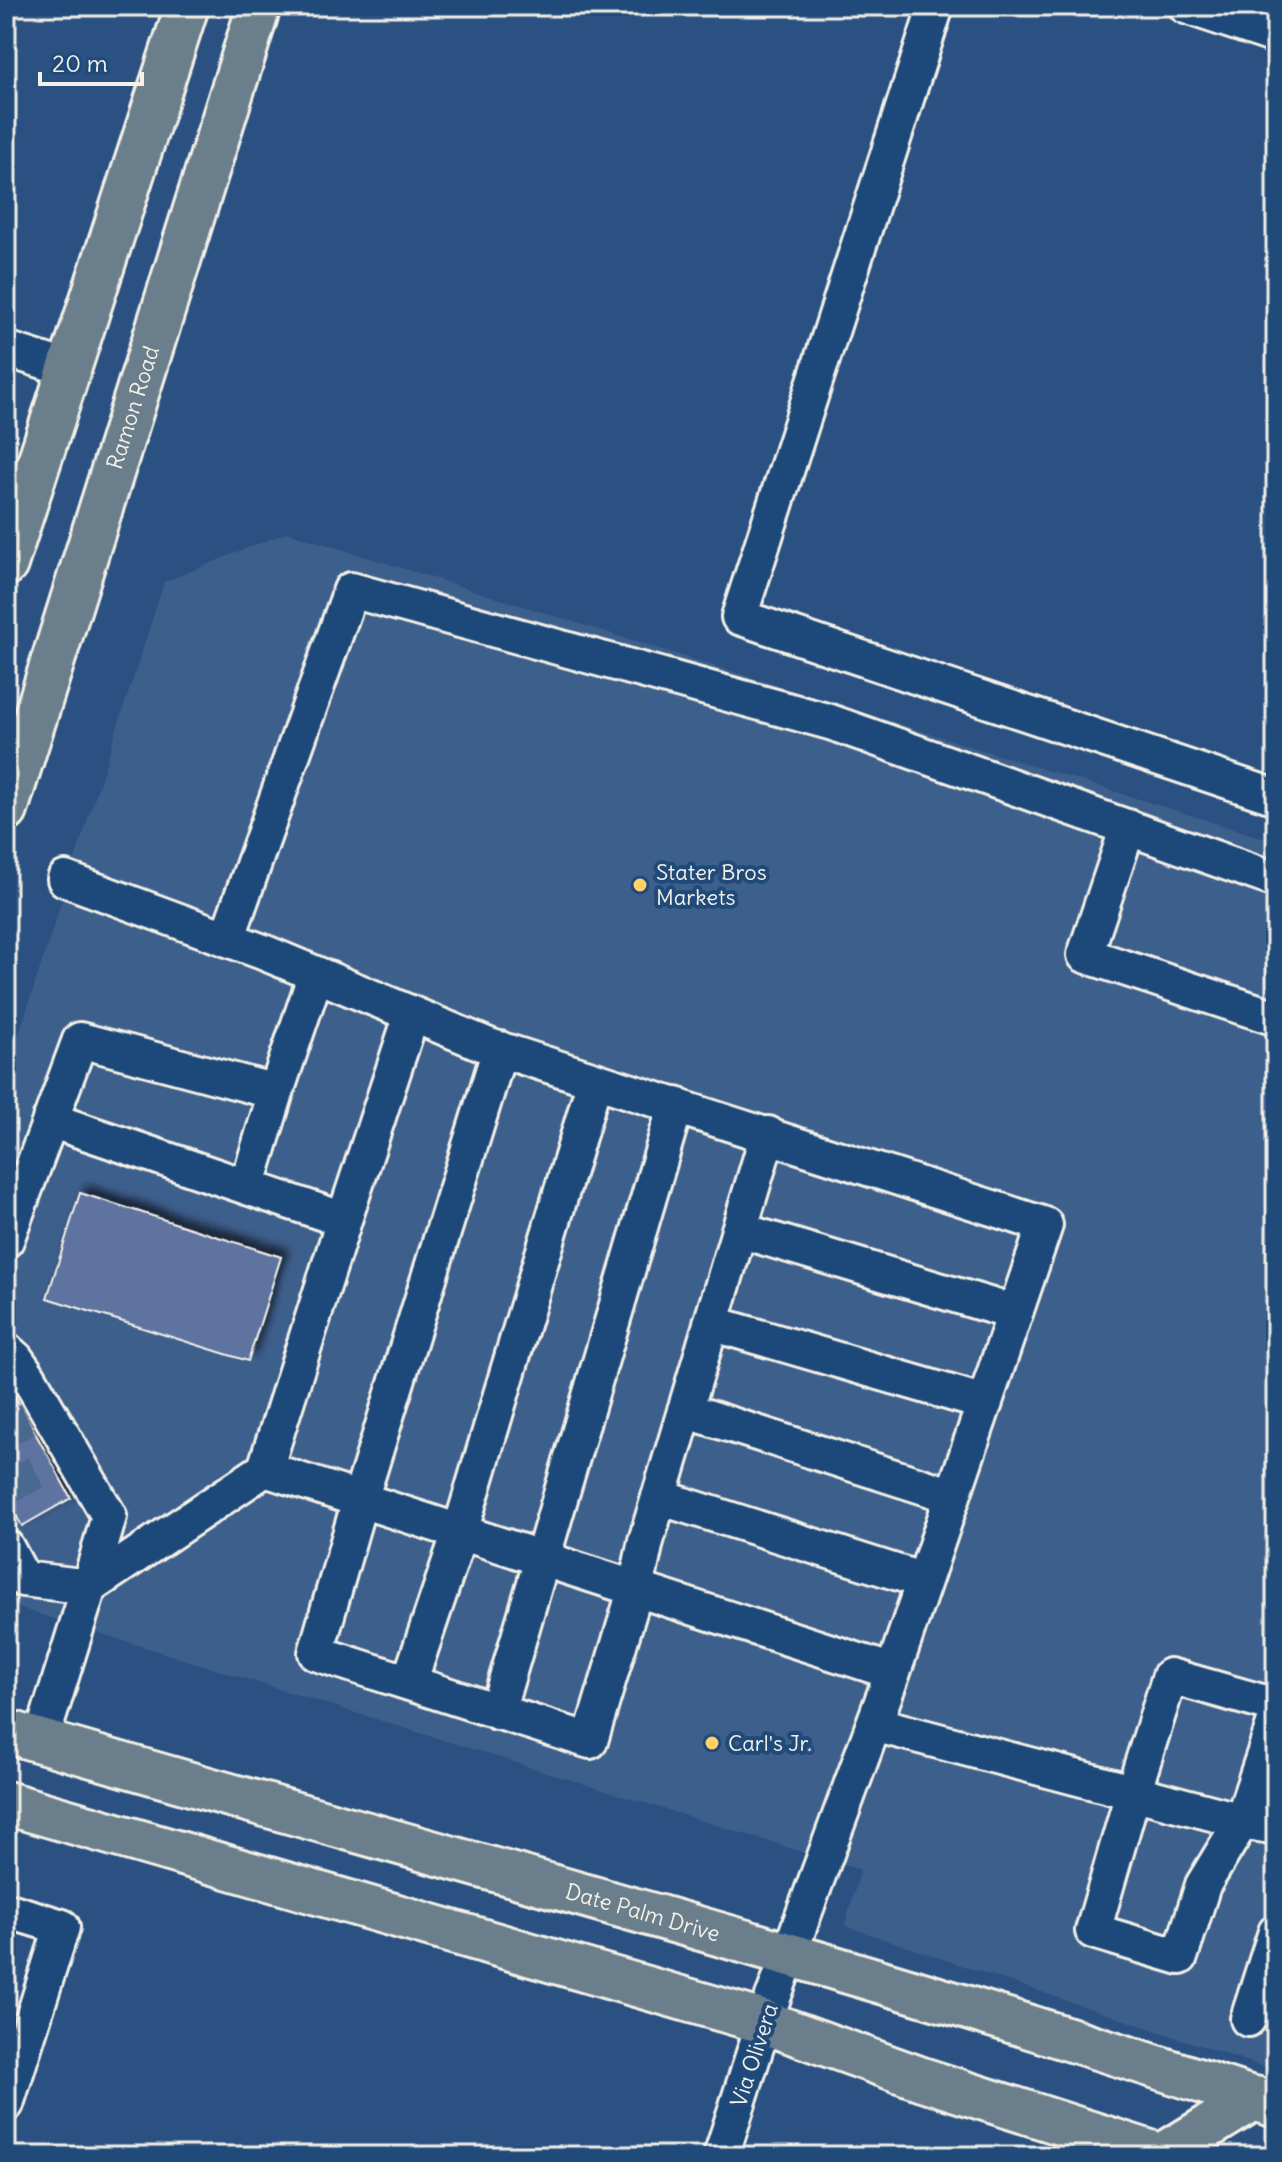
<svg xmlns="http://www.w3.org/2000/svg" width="1282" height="2162" font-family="Delius,sans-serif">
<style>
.built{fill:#3e5e8c}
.building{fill:#5e73a0;stroke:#f4f1e8;stroke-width:2;filter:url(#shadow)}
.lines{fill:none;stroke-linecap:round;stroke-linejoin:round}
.minor-tunnel{stroke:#486990;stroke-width:34;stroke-dasharray:34 17;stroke-linecap:butt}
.minor-casing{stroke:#f4f1e8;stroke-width:40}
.major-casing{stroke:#f4f1e8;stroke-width:48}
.minor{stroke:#1f4a7a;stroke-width:34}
.major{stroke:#6b7e8b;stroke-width:42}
.poi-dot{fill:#ffd166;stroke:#1f4a7a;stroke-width:3}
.labels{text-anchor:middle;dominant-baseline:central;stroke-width:8;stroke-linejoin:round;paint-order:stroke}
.street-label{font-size:22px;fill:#f4f1e8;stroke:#1f4a7a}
.poi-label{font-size:22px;fill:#f4f1e8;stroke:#1f4a7a;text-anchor:start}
</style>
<defs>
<filter id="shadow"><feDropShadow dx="7" dy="-7" stdDeviation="4" flood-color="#0009"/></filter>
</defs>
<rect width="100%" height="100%" fill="#2a5181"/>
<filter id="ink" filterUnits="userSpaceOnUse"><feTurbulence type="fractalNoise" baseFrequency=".0125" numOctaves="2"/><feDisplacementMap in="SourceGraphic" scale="16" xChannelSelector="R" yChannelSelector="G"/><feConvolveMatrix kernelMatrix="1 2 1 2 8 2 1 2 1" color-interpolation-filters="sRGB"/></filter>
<g filter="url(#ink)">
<!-- built -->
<path class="built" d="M287,532l989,310v1229l-431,-145 15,-56 -854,-266v-530l158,-492z"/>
<!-- building -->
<path class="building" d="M80,1193l201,64 -33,104 -201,-63z
M6,1380l65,118 -49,28 -16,-28z"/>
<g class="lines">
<!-- minor-tunnel -->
<path class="minor-tunnel" d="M6,1430l22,-11
M6,1488l46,-24"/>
<defs>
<path id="minor" d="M936,6l-197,611 537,180
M1186,6l90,30
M6,349l63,20
M1128,827l-43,128 191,63
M65,879l198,73 226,94 556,179 -152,447
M227,939l124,-349 479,132 446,158
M500,1049l-140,451 -44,153 274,88 46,-153 10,-47 122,-407
M50,1120l294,100 -79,249
M247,1187l29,-95
M344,1220l68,-206
M739,1230l276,83
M6,1240l74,-200 196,52 40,-118
M711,1323l274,80
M6,1350l10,9 12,17 81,140 -20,71 -66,-8 -17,-32
M685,1410l268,86
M659,1497l265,84
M409,1683l51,-151 135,-452
M1276,1706l-106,-30 -37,117 -40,138 87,26 23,-72 39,-64 34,-102
M497,1712l179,-607
M874,1724l368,97 34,6
M41,1741l48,-154 176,-118 628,203 -129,350 -43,134
M6,1910l56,17 -56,177
M1248,2019l28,-87"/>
<g id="major">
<path d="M6,564l181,-558"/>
<path id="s1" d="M6,810l253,-804"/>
<path id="s2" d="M6,1731c424,123 851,235 1270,375"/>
<path d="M6,1803l758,219 158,57 241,77"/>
<path d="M1161,2156l94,-58"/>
</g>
</defs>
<!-- minor casing -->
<use href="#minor" class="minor-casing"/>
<!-- major casing -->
<use href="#major" class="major-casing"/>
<!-- minor -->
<use href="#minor" class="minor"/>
<!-- major -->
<use href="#major" class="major"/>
</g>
</g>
<!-- markers -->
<g class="poi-dot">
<circle cx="640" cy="885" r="8"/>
<circle cx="712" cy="1743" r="8"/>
</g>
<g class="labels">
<!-- street labels -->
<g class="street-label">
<text stroke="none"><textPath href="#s1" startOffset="422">Ramon Road</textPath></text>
<text stroke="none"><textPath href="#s2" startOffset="662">Date Palm Drive</textPath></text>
<text transform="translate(754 2055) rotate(-72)">Via Olivera</text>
</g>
<!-- poi labels -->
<g class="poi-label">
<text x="656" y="872">Stater Bros<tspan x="656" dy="25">Markets</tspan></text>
<text x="728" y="1743">Carl's Jr.</text>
</g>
</g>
<!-- margin -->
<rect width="1282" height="2162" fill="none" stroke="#1f4a7a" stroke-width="32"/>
<rect x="16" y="16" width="1250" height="2130" fill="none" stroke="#f4f1e8" stroke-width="3" filter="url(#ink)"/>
<!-- scale -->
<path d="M40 72v12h102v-12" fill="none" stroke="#f4f1e8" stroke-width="4"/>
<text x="52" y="72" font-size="24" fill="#f4f1e8" stroke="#1f4a7a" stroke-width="6" paint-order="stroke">20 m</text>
</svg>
